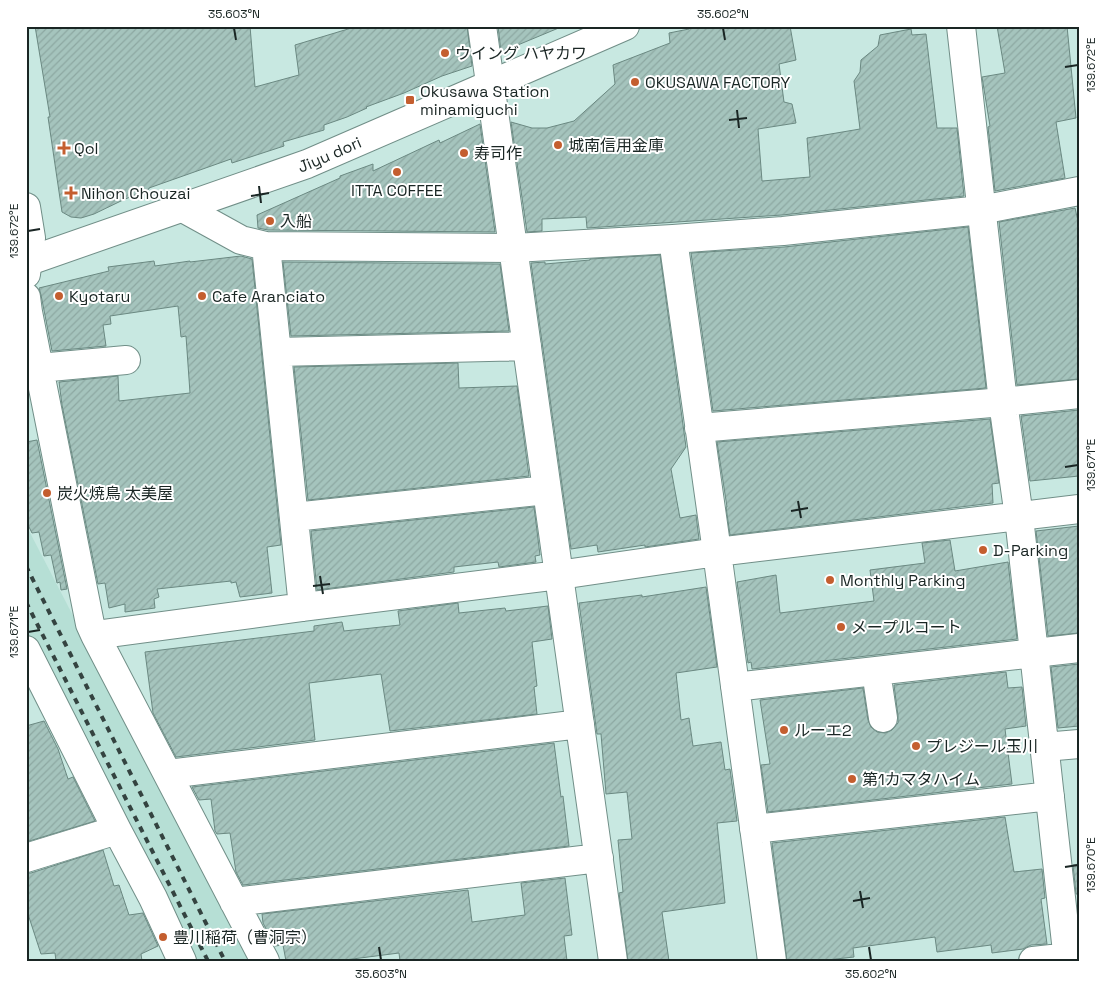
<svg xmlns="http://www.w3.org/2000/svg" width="1105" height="987" font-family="'Space Grotesk','Noto Sans JP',sans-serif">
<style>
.built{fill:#b6dfd5}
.building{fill:url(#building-hatch);stroke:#6b8982}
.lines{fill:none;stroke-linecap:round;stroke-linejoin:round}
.minor-casing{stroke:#718f88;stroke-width:30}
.major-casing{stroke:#718f88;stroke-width:30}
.minor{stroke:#fff;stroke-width:28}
.major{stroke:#fff;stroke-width:28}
.rail{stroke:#344340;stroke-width:4;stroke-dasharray:6 6;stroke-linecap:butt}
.ticks{fill:none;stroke:#1a2624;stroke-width:2}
.poi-dot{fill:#c45e2f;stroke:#fff;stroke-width:2}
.labels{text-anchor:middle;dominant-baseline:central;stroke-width:4;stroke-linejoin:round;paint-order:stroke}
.poi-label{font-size:16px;fill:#1a2624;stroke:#fff;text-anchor:start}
.street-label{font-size:16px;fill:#1a2624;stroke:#fff}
.neatline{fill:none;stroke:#1a2624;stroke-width:2}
.ticks-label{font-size:12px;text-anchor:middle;fill:#1a2624}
</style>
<defs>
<pattern id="building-hatch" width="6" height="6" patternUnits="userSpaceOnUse" patternTransform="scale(1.25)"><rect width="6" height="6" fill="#a5c4bd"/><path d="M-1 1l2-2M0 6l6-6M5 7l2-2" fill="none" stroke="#8da8a2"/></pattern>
</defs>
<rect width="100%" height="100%" fill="#c8e8e1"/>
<!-- built -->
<path class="built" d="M26,525l226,436h-62l-164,-326z"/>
<!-- building -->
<path class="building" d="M35,26h215l5,61 44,-12 -4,-30 63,-19h109l5,40 -30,10 -38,17 -38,14 1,1 -20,9 -23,8v5l-41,12 1,4 -52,17 -1,-4 -82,29v1l-26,11 -29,14 -13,4 -10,-1 -9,-5 -14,-95h2z
M498,26h63v1l-60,25z
M691,26h99l6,34 -17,4 5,38 8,2 4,19 -38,6 4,52 48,-4 -3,-39 53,-9 -6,-48 6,-9 1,-12 17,-14 2,-11 31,-6 1,6 14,-1 11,94h20l7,68 -182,19 -195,13 -1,-11 -44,2v12l-15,1 -16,-110 21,6h15l27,-7 41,-37 -2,-19 57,-22 -1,-10 20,-4z
M997,26h70l9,92 -20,4 9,56 -70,13 -7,-64 2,-1 -8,-49 23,-4z
M480,124l15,108 -227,-2 -10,-2 -1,-13 83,-37v-2l33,-12v7l66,-31 1,3z
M1075,208l4,17v154l-62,6 -18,-163z
M968,227l18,161 -273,23 -22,-158 93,-6z
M660,255l26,192 -15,22 9,49 16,-3 3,24 -54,8v-2l-47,7 -1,-7 -26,4 -40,-286 14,-1v2l45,-4v-1z
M241,256l11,3 29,286 -14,2 5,46 -32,4 -4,-15 -5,1v-2l-74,8 2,8 -5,2 1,9 -30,4v-8l-16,4 -4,-25 -7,1 -36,-179 -3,-23 59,-6 1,25 71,-8 -4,-57 -5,1 -3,-31 -68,10 1,8 -8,1 3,21 -54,5 -11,-56 -2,-7 70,-17 -1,-4 46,-6 1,5 35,-5v1z
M283,262l217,2 9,67 -218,5z
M458,363l1,25 58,-2 12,90 -221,24 -14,-133z
M1079,410v66l-49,5 -9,-65z
M990,419l9,64 -7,1 1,19 -263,32 -4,-28h1l-10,-65z
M37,440l30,149 -6,1 -1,-8 -3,1 -6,-28 -7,1 -5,-24 -7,1 -6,-12v-79z
M534,507l6,48 -5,1 1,6 -37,5 -1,-5 -44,5v5l-137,18 -6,-59z
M1079,526v107l-31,3 -12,-105z
M950,540l5,31 53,-9 9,77 -265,30 -1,-7 -3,1 -11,-81 39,-7 4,38 94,-12 -4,-31 55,-7 -3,-20z
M706,587l11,80 -41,6 5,47 8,-2 4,28 28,-4 4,28 5,-1 7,52 -20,2 8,80 -63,9 7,49h-41l-9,-68 4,-1 -5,-52 14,-1 -5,-47 -21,2 -5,-60h-4l-18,-131 63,-8v2z
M458,603l1,10 46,-5 1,3 42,-5 4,33 -20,3 5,44 -3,1 3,27 -147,17 -9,-57 -72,9 6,57 -139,17 -23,-44 -8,-61 169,-21v-5l28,-4 2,9 56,-6 -2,-14z
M1079,664v62l-21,2 -7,-61z
M1006,672l2,16 14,-1 4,39 -21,3 7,55 -244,28 -7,-47 9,-1 -10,-64 103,-12 5,32 3,7 6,5 8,1 7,-3 6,-7v-7l-4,-31z
M44,721l14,28 10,30 5,-2 22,44 -69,21v-116z
M554,743l7,54 2,-1 6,50 -326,39 -7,-13 -6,-39 -13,1 -2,-3 -4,-32 -12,1 -7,-13z
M1005,817l9,55 28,-3 3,29 -4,1 6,45 -16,1 -8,4 -31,4 -1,-8 -54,7 -2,-15 -82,11 1,9 -36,4h-31l-15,-118z
M103,850l11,36 5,-1 10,30 14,-2 15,33 -17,8 1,7h-86l-1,-8 -14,1 -15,-46v-35h5z
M1079,864v30h-3l-3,-29z
M565,878l7,57 -8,1 3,25h-167l-1,-8 -62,8h-51l-3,-16 -8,1 -12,-23 -1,-9 206,-24 4,32 53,-7 -4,-32z"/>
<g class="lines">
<defs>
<path id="minor" d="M482,26l131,935
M961,26l42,376 16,115 49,444
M26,207l5,31 -5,36
M183,208l58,32 25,6 248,2 159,-9 110,-8 198,-21 98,-19
M673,239l44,313 55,409
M266,246l37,361
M26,297l2,15 11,56 51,256 5,11 170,326
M277,352l250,-6
M39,368l87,-8
M699,428l304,-26 76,-8
M294,517l253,-27
M95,635l208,-28 256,-32 158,-23 362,-43
M26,650l91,180 36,68 29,63
M876,671l7,47
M735,687l344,-39
M1044,747l35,-3
M168,774l412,-50
M754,829l296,-33
M26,858l91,-28
M234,902l365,-44
M1033,961l46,-5"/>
<g id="major">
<path id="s1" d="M26,262l281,-98 318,-138"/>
</g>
</defs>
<!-- minor casing -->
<use href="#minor" class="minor-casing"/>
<!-- major casing -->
<use href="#major" class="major-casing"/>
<!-- minor -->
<use href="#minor" class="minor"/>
<!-- major -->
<use href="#major" class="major"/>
<!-- rail -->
<path class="rail" d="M26,566l199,395
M26,602l182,359"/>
</g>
<!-- ticks -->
<path class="ticks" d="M234,28l2,12M723,28l2,12M1065,67l13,-2M737,110l2,18M729,120l18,-2M259,186l2,17M251,196l18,-3M28,231l12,-2M1065,467l13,-2M798,501l3,17M791,511l17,-3M320,576l3,18M313,586l17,-2M28,632l12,-2M1065,867l13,-2M860,891l3,17M853,901l17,-3M379,947l2,13M869,947l2,13"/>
<!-- markers -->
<g class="poi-dot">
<circle cx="445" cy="53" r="5"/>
<circle cx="635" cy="82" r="5"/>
<rect x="405" y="95" width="10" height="10" rx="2.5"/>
<circle cx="558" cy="145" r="5"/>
<path d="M61.5 140.5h5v5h5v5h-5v5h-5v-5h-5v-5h5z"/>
<circle cx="464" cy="153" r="5"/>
<circle cx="397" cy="172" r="5"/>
<path d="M68.5 185.5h5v5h5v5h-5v5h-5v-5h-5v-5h5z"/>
<circle cx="270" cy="221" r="5"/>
<circle cx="59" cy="296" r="5"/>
<circle cx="202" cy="296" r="5"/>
<circle cx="47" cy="493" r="5"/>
<circle cx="983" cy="550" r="5"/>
<circle cx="830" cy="580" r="5"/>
<circle cx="841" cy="627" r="5"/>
<circle cx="784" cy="730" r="5"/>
<circle cx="916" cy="746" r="5"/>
<circle cx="852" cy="779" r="5"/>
<circle cx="163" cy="937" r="5"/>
</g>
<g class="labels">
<!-- poi labels -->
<g class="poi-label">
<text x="455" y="53">ウイング ハヤカワ</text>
<text x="645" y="82">OKUSAWA FACTORY</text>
<text x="420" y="91">Okusawa Station<tspan x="420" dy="18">minamiguchi</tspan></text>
<text x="568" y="145">城南信用金庫</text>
<text x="74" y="148">Qol</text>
<text x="474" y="153">寿司作</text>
<text x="397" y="190" text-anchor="middle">ITTA COFFEE</text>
<text x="81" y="193">Nihon Chouzai</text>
<text x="280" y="221">入船</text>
<text x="69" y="296">Kyotaru</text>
<text x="212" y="296">Cafe Aranciato</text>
<text x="57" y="493">炭火焼鳥 太美屋</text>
<text x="993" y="550">D-Parking</text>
<text x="840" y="580">Monthly Parking</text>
<text x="851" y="627">メープルコート</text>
<text x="794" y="730">ルーエ2</text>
<text x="926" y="746">プレジール玉川</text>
<text x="862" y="779">第1カマタハイム</text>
<text x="173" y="937">豊川稲荷（曹洞宗）</text>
</g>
<!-- street labels -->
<g class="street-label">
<text stroke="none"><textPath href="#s1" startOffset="322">Jiyu dori</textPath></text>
</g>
</g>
<!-- border -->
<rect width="1105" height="987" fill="none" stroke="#ffffff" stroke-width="55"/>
<rect x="28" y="28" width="1050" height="932" class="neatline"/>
<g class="ticks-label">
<text x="234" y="18">35.603°N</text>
<text x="723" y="18">35.602°N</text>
<text transform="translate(1091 65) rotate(-90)" y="4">139.672°E</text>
<text transform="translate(14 231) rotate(-90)" y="4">139.672°E</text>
<text transform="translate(1091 465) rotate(-90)" y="4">139.671°E</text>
<text transform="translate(14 632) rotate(-90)" y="4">139.671°E</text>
<text transform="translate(1091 865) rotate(-90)" y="4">139.670°E</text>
<text x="381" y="978">35.603°N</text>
<text x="871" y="978">35.602°N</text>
</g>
</svg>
